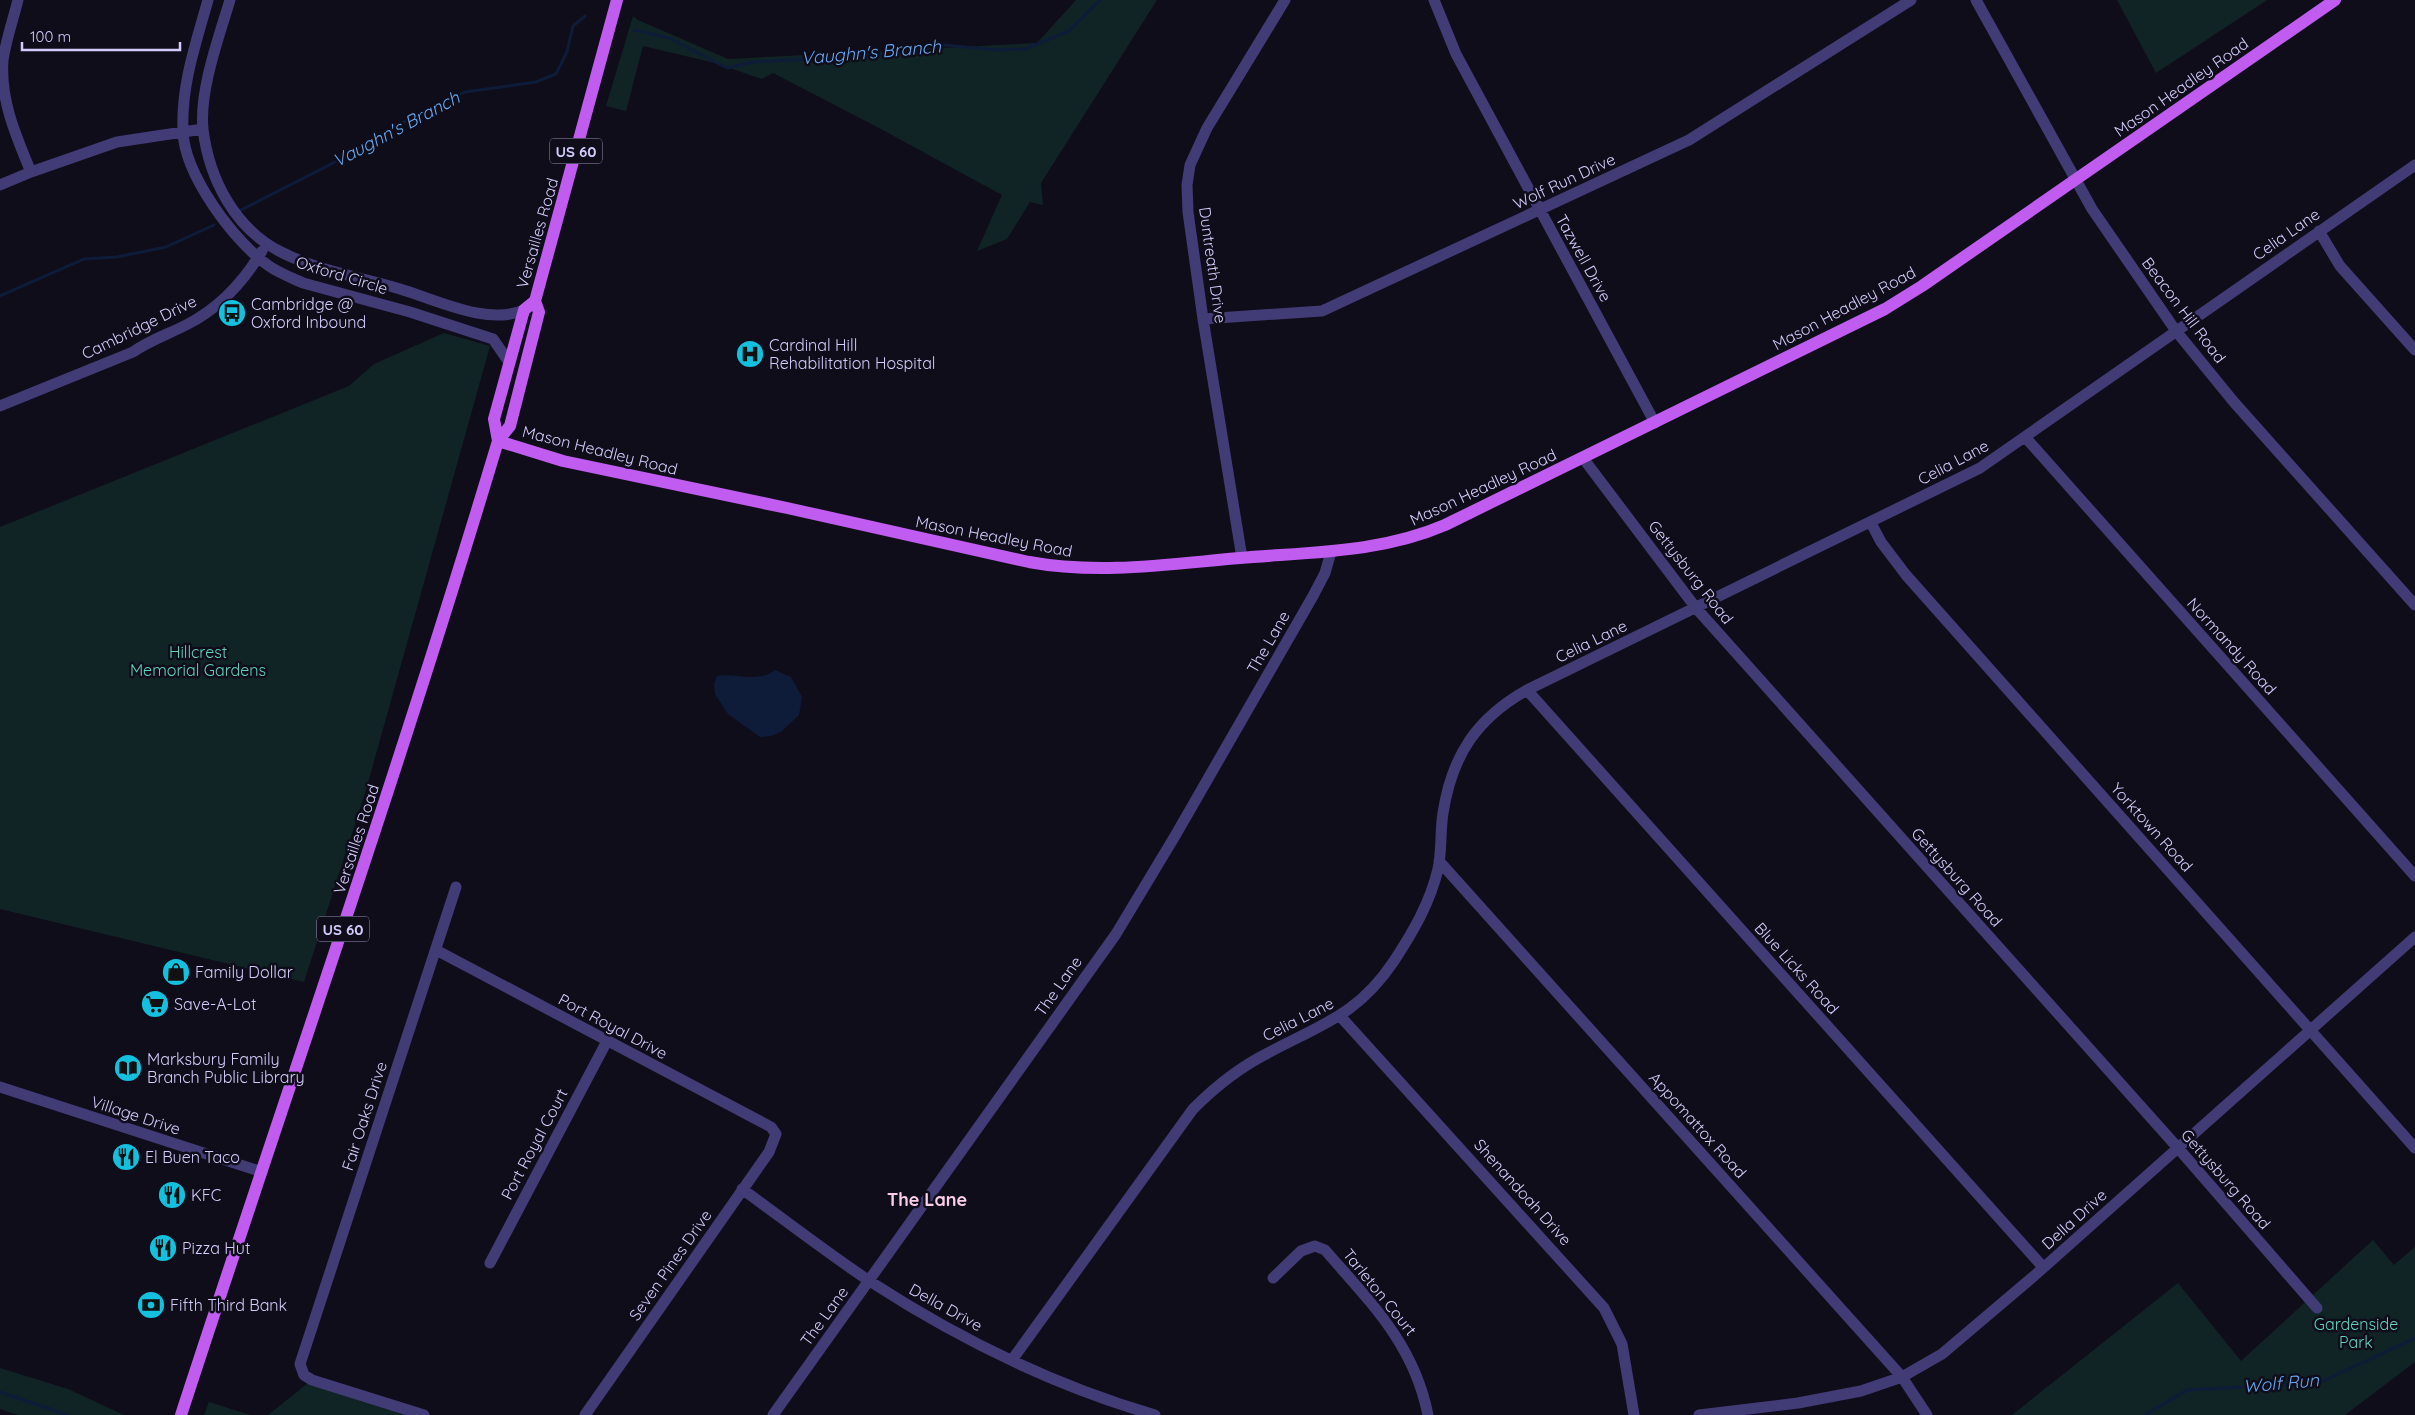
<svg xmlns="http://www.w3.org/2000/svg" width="2415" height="1415" font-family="Quicksand,sans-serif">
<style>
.green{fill:#102425}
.water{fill:#0e1c39}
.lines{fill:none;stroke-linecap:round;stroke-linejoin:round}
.stream{stroke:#0e1c39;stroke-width:3}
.minor{stroke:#413c76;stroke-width:11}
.major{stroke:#c15cf1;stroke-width:12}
.labels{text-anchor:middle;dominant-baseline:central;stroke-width:5;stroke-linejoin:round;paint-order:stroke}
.shield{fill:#100d1b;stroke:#9892b7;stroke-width:1}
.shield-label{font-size:15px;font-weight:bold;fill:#d3cbfa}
.street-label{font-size:16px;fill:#d3cbfa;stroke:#100d1b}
.poi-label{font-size:16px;fill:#d3cbfa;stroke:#100d1b;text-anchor:start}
.park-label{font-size:16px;fill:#5fd3bc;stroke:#100d1b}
.water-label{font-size:18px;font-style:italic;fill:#63a8f1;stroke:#100d1b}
.neighbourhood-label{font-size:18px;font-weight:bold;fill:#fbcde8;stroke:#100d1b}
</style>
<rect width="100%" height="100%" fill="#100d1b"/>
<!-- green -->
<path class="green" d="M1076,0h81l-116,183 2,22 -13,-3 -23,37 -30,12 25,-56 -123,-67 -106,-55 -11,6 -47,-16 -72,-17 -17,65 -20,-5 27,-90 5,4 90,39 309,-16z
M2117,0h150l-111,73z
M444,333l46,13 -124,444 -62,192 -304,-73v-382l349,-141 25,-22z
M2373,1240l21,25 21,-18v115l-70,53h-333l166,-132 63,78z
M0,1368l68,21 56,26h-106l-18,-6z
M312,1380l112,35h-156z
M209,1402l41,13h-46z"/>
<!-- water -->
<path class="water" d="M775,670l16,7 11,20 -3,18 -18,17 -10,4 -11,1 -32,-23 -13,-20 -1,-10 3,-8c20,-4 40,8 58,-6z"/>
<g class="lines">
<!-- stream -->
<path class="stream" d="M634,30l35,8 58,30 27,-6 127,-7 64,-10 51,5 29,-1 44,-18 31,-31
M239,211l104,-53 35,-23 87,-43 71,-10 20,-8 11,-22 6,-26 12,-10
M0,296l84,-37 33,-2 49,-10 48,-22
M0,1392l68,23
M2145,1415l42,-25 132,-7 96,-45"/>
<!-- minor -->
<path class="minor" d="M18,0c-5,20 -12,40 -15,60 -3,40 13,76 28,112
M208,0c-12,43 -27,85 -25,131 1,43 51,111 86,135 10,7 23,12 34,17l107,29 83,27 16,23
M230,0c-11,37 -31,91 -27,129 6,50 32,100 78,123 37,19 80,25 119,37 37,11 88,37 124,21
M1434,0l22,54 199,369
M1976,0l116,209 84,122 57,70 182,204
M0,185l31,-13 86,-30 86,-13
M2319,231l21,35 75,84
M1203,319l119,-8 367,-171 222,-140
M0,406l133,-54c17,-12 36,-18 55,-28 31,-16 56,-43 74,-73
M2026,438l389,438
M1583,458l113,150 482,540 139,160
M1871,523l10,19 25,33 509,573
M1242,558l-39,-239 -15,-107 -1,-27 3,-20 17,-37 78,-128
M1527,690l516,577
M1439,861l463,516 25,38
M436,950l335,177 5,7 -7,18 -184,263
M1341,1017l263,291 18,36 12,71
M0,1087l262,85
M742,1189c43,31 85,64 129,93 88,57 184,104 284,133
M490,1263l117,-222
M1273,1278l28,-27 14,-5 10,4c46,53 89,94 103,165
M1012,1360l181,-251c23,-23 47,-42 75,-56 54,-29 90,-38 126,-92 19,-29 36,-58 44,-92 4,-18 2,-38 5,-56 9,-58 34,-95 84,-123l453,-222 435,-303
M424,1415l-112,-35 -8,-5 -4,-11 156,-477
M773,1415l343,-481 59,-98 138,-240 12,-23 6,-21
M1699,1415l99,-12 63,-12 41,-14 40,-23 92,-78 381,-339"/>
<!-- major -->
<path class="major" d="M498,441l65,20 224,47 242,54c71,13 141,2 211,-4 70,-6 140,-5 205,-33l440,-216 37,-23 413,-286
M498,441l-4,-22 11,-40 19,-69 11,-9 82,-301
M181,1415c106,-325 219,-647 317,-974l12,-15 29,-114 -4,-11"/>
</g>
<!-- icons -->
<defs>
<symbol id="bus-disc" viewBox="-11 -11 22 22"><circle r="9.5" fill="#13c0de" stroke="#100d1b"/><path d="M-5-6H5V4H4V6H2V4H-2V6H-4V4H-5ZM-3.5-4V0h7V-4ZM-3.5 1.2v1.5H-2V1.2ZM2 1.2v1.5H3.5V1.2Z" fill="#111"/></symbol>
<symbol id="hospital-disc" viewBox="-11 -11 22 22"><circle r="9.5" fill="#13c0de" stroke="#100d1b"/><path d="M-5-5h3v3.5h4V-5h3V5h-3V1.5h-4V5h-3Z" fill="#111"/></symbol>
<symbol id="shop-disc" viewBox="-11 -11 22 22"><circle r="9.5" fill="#13c0de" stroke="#100d1b"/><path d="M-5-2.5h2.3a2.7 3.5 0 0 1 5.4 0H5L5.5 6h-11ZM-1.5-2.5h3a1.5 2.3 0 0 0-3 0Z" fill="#111"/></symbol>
<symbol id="supermarket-disc" viewBox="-11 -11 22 22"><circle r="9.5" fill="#13c0de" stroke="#100d1b"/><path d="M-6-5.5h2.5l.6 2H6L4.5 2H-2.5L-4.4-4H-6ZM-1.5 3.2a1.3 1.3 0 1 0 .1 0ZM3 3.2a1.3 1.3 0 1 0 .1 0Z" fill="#111"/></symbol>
<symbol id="library-disc" viewBox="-11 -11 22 22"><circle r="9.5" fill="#13c0de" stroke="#100d1b"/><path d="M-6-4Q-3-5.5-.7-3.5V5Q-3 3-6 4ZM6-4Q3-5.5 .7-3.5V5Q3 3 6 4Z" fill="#111"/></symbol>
<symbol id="restaurant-disc" viewBox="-11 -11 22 22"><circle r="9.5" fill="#13c0de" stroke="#100d1b"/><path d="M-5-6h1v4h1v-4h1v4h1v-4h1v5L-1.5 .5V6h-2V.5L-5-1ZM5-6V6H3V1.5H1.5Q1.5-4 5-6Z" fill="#111"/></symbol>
<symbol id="bank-disc" viewBox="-11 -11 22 22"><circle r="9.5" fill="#13c0de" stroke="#100d1b"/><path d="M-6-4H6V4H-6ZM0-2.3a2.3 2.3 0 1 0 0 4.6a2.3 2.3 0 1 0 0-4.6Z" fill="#111"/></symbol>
</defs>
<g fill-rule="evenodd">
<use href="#bus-disc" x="216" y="297" width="32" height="32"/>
<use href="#hospital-disc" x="734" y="338" width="32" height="32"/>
<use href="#shop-disc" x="160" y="956" width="32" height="32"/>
<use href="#supermarket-disc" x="139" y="988" width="32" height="32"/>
<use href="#library-disc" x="112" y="1052" width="32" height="32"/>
<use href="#restaurant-disc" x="110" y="1141" width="32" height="32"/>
<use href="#restaurant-disc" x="156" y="1179" width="32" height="32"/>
<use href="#restaurant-disc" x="147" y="1232" width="32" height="32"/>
<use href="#bank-disc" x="135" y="1289" width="32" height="32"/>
</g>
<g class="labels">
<!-- shield labels -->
<g class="shield">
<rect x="550" y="138.5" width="52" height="25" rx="4"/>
<rect x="317" y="916.5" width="52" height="25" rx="4"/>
</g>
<g class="shield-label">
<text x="576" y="151">US 60</text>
<text x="343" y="929">US 60</text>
</g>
<!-- street labels -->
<g class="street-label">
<text transform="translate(2181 87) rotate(-35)">Mason Headley Road</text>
<text transform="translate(1564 181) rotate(-25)">Wolf Run Drive</text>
<text transform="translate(537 233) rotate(-74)">Versailles Road</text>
<text transform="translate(2286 234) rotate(-35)">Celia Lane</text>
<text transform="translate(1584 258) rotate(61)">Tazwell Drive</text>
<text transform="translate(1213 265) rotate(82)">Duntreath Drive</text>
<text transform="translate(342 275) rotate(17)">Oxford Circle</text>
<text transform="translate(1844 308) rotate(-28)">Mason Headley Road</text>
<text transform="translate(2184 310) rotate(53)">Beacon Hill Road</text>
<text transform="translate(139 327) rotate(-26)">Cambridge Drive</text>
<text transform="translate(600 450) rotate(14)">Mason Headley Road</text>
<text transform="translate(1953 462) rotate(-28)">Celia Lane</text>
<text transform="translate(1483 487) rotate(-25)">Mason Headley Road</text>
<text transform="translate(994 536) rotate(11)">Mason Headley Road</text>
<text transform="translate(1691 572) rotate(52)">Gettysburg Road</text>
<text transform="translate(1591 641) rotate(-26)">Celia Lane</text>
<text transform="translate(1268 642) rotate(-60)">The Lane</text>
<text transform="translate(2232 646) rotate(48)">Normandy Road</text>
<text transform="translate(2152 827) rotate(48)">Yorktown Road</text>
<text transform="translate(356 839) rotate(-72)">Versailles Road</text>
<text transform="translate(1957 877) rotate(48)">Gettysburg Road</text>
<text transform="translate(1797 968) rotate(48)">Blue Licks Road</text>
<text transform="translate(1058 986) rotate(-55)">The Lane</text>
<text transform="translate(1298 1019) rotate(-27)">Celia Lane</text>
<text transform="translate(613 1026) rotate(28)">Port Royal Drive</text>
<text transform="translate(136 1115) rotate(18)">Village Drive</text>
<text transform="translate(364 1116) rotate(-72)">Fair Oaks Drive</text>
<text transform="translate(1698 1125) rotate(48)">Appomattox Road</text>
<text transform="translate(534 1144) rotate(-62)">Port Royal Court</text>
<text transform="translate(2226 1179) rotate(49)">Gettysburg Road</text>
<text transform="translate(1523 1192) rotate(48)">Shenandoah Drive</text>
<text transform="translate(2074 1219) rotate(-42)">Della Drive</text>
<text transform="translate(670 1265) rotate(-55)">Seven Pines Drive</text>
<text transform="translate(1380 1292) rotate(51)">Tarleton Court</text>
<text transform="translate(946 1307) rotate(29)">Della Drive</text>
<text transform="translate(824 1316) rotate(-54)">The Lane</text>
</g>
<!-- poi labels -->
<g class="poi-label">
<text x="251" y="304">Cambridge @<tspan x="251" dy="18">Oxford Inbound</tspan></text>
<text x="769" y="345">Cardinal Hill<tspan x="769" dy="18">Rehabilitation Hospital</tspan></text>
<text x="195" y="972">Family Dollar</text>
<text x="174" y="1004">Save-A-Lot</text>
<text x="147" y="1059">Marksbury Family<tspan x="147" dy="18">Branch Public Library</tspan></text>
<text x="145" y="1157">El Buen Taco</text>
<text x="191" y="1195">KFC</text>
<text x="182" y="1248">Pizza Hut</text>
<text x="170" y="1305">Fifth Third Bank</text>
</g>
<!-- park labels -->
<g class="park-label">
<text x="198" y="652">Hillcrest<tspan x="198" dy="18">Memorial Gardens</tspan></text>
<text x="2356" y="1324">Gardenside<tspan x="2356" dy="18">Park</tspan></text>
</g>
<!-- water labels -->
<g class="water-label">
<text transform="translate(871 52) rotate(-5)">Vaughn's Branch</text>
<text transform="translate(396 129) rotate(-28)">Vaughn's Branch</text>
<text transform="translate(2281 1383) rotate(-5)">Wolf Run</text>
</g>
<!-- neighbourhood labels -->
<g class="neighbourhood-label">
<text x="927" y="1199">The Lane</text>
</g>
</g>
<!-- scale -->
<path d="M22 42v8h158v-8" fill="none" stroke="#d3cbfa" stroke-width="2.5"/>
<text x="30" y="42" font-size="15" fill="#d3cbfa" stroke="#100d1b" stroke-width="4" paint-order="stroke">100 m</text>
</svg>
